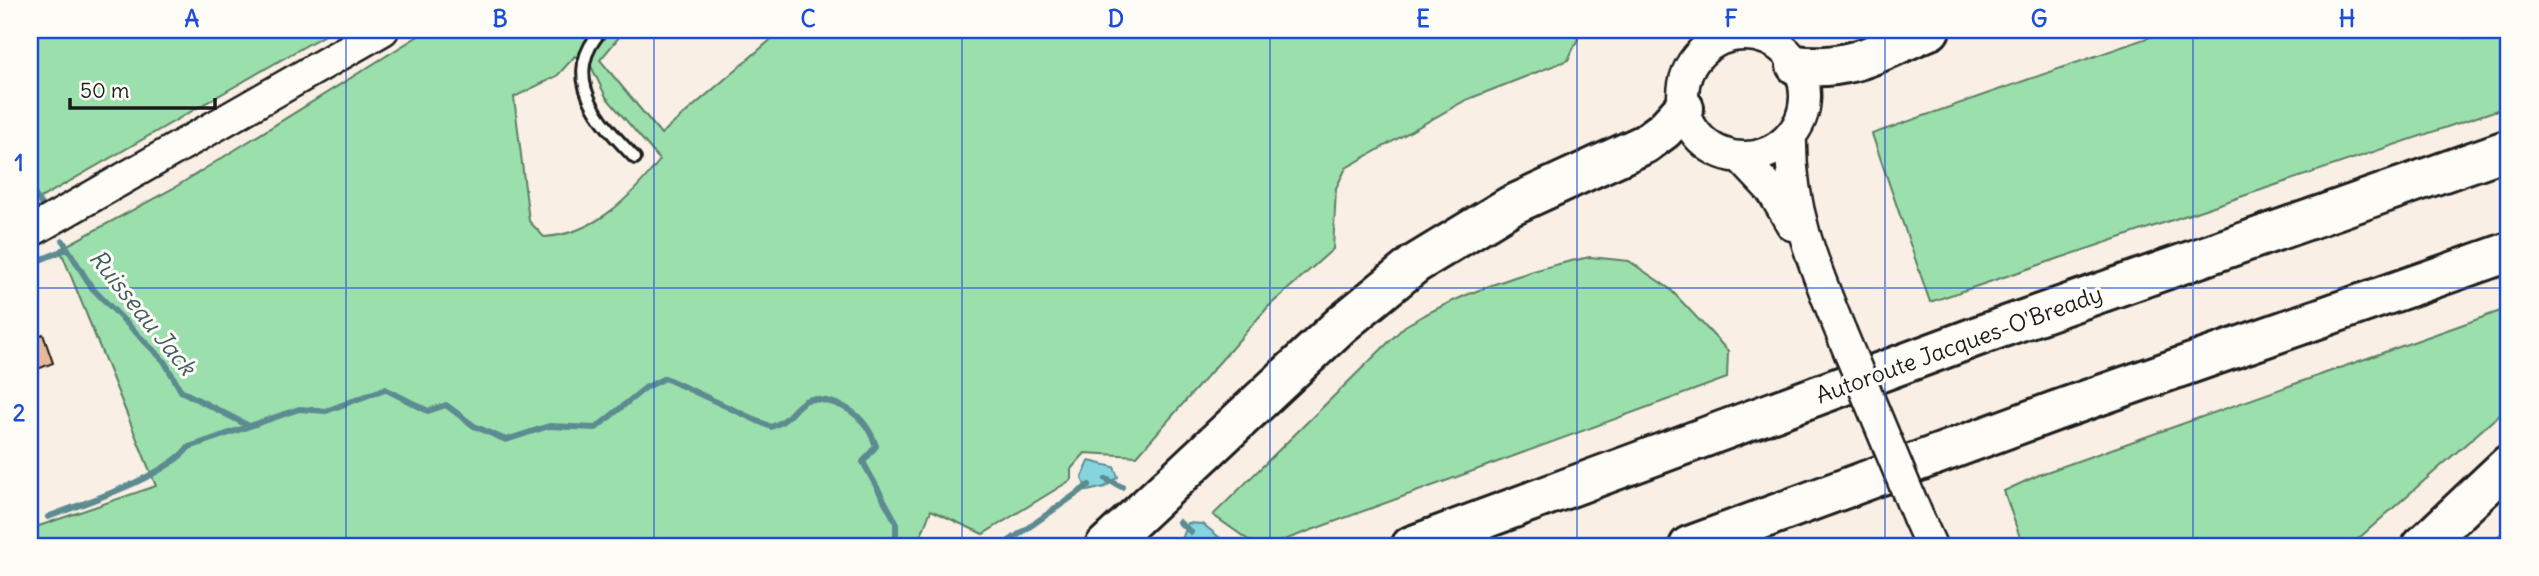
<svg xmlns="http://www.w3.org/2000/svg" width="2539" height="576" font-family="Delius,sans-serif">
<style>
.green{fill:#9be0ac;stroke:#5c7e64;stroke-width:2;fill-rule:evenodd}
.water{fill:#85d5df;stroke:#5b8b91;stroke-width:2}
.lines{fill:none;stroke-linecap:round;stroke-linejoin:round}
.stream{stroke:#5b8b91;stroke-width:6}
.building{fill:#e7b997;stroke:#1c1c1c;stroke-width:2}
.lane-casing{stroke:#1c1c1c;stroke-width:16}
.secondary-casing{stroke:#1c1c1c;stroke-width:35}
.highway-casing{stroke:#1c1c1c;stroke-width:44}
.lane{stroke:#fdfcf7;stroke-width:10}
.secondary{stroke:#fdfcf7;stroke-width:30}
.highway{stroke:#fdfcf7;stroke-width:38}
.secondary-bridge-casing{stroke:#1c1c1c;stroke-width:35;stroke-linecap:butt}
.secondary-bridge{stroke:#fdfcf7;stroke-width:30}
.grid{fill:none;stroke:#1d4ed8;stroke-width:2;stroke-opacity:0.55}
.labels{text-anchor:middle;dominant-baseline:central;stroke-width:6;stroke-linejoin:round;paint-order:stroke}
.street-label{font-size:23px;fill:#1c1c1c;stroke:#fdfcf7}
.water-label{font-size:24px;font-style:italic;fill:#415d60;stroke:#fdfcf7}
.neatline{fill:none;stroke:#1d4ed8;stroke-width:2.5}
.grid-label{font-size:23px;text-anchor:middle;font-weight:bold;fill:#1d4ed8}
</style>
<rect width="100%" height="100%" fill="#f9efe4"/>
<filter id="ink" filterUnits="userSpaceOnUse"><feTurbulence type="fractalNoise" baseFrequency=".0143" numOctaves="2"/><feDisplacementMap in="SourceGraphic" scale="14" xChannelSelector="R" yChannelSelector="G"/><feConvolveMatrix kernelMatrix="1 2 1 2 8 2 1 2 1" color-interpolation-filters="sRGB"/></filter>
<g filter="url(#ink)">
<!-- green -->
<path class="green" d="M30,30h303l-303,174z
M428,30h197l-25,30 61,74 121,-104h800l-14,30 -102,40 -120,68 -10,20 -3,61 -65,58 -131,149 -52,-3 -14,16v11l-88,54 -52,-24 -14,36h-887v-17l126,-43 -96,-237 112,-60zM575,56l15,8 16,33 54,63c-30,38 -65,74 -116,77l-15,-16 -15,-124 43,-21z
M2170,30h223l116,13v63l-579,196 -58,-168z
M1590,257l39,4 41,28 58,62 -1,27 -459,168h-11l-44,-31 192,-189c53,-32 124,-57 185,-69z
M2509,308v98l-159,140h-327l-19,-55 37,-17z
M2509,526v20h-21z"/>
<!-- water -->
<path class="water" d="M1089,461l25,6 4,10 -13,10 -18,4 -5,-13z
M1188,523l15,1 27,22h-45l-4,-4z"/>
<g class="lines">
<!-- stream -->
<path class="stream" d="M30,194l3,-2 9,14
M63,241l29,47 72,73 17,30 68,35
M30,264l37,-15
M1106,479l16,8
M48,517c38,-15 115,-39 141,-70l110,-38 27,2 59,-22 43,22 18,-6 28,21 32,14 43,-14 47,2 49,-40 20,-10 106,49c21,-8 19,-17 34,-26 7,-4 14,-1 21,0 25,5 42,21 50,45l-13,16 33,60v24
M1179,522l12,10
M1002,546l87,-61"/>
</g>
<!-- building -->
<path class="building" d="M43,334l10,29 -23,9v-33z"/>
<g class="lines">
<defs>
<path id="lane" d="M602,30c-44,47 -2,92 33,128"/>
<path id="secondary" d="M1683 96a61 61 0 1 1 122 0a61 61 0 1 1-122 0Z
M1791,135c-2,72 23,131 50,197
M1740,157l32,34 20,34
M30,232l353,-202
M1918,517l13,29"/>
<path id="highway" d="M1796,65c56,7 85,-15 134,-35
M1105,546l237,-222 73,-60 95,-58 135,-62 19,-14 20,-22
M1411,546l575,-213 523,-184
M1689,546l366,-135 454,-159
M2422,546l87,-82"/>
</defs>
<!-- lane casing -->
<use href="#lane" class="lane-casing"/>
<!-- secondary casing -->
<use href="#secondary" class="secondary-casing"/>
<!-- highway casing -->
<use href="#highway" class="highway-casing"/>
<!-- lane -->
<use href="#lane" class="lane"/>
<!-- secondary -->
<use href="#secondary" class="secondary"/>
<!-- highway -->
<use href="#highway" class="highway"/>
<defs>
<path id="secondary-bridge" d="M1841,332l77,185"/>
</defs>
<!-- secondary-bridge casing -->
<use href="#secondary-bridge" class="secondary-bridge-casing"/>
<!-- secondary-bridge -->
<use href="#secondary-bridge" class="secondary-bridge"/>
</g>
</g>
<!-- grid -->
<path class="grid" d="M346,30v516M654,30v516M962,30v516M1270,30v516M1577,30v516M1885,30v516M2193,30v516M30,288h2479"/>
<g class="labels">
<!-- street labels -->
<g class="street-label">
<text transform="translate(1959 344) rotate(-20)">Autoroute Jacques-O'Bready</text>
</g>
<!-- water labels -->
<g class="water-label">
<text transform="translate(143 312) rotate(51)">Ruisseau Jack</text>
</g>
</g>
<!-- margin -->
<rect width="2539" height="576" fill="none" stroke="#fdfcf7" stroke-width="77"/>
<!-- scale -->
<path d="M70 98v10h145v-10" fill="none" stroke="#1c1c1c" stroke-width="3.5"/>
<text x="80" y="98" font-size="21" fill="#1c1c1c" stroke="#fdfcf7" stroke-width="5" paint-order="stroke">50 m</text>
<rect x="38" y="38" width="2462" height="500" class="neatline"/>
<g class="grid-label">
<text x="192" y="27">A</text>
<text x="500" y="27">B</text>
<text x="808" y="27">C</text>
<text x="1116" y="27">D</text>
<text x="1423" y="27">E</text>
<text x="1731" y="27">F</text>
<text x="2039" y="27">G</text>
<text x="2347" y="27">H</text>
<text x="19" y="171">1</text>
<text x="19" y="421">2</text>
</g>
</svg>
